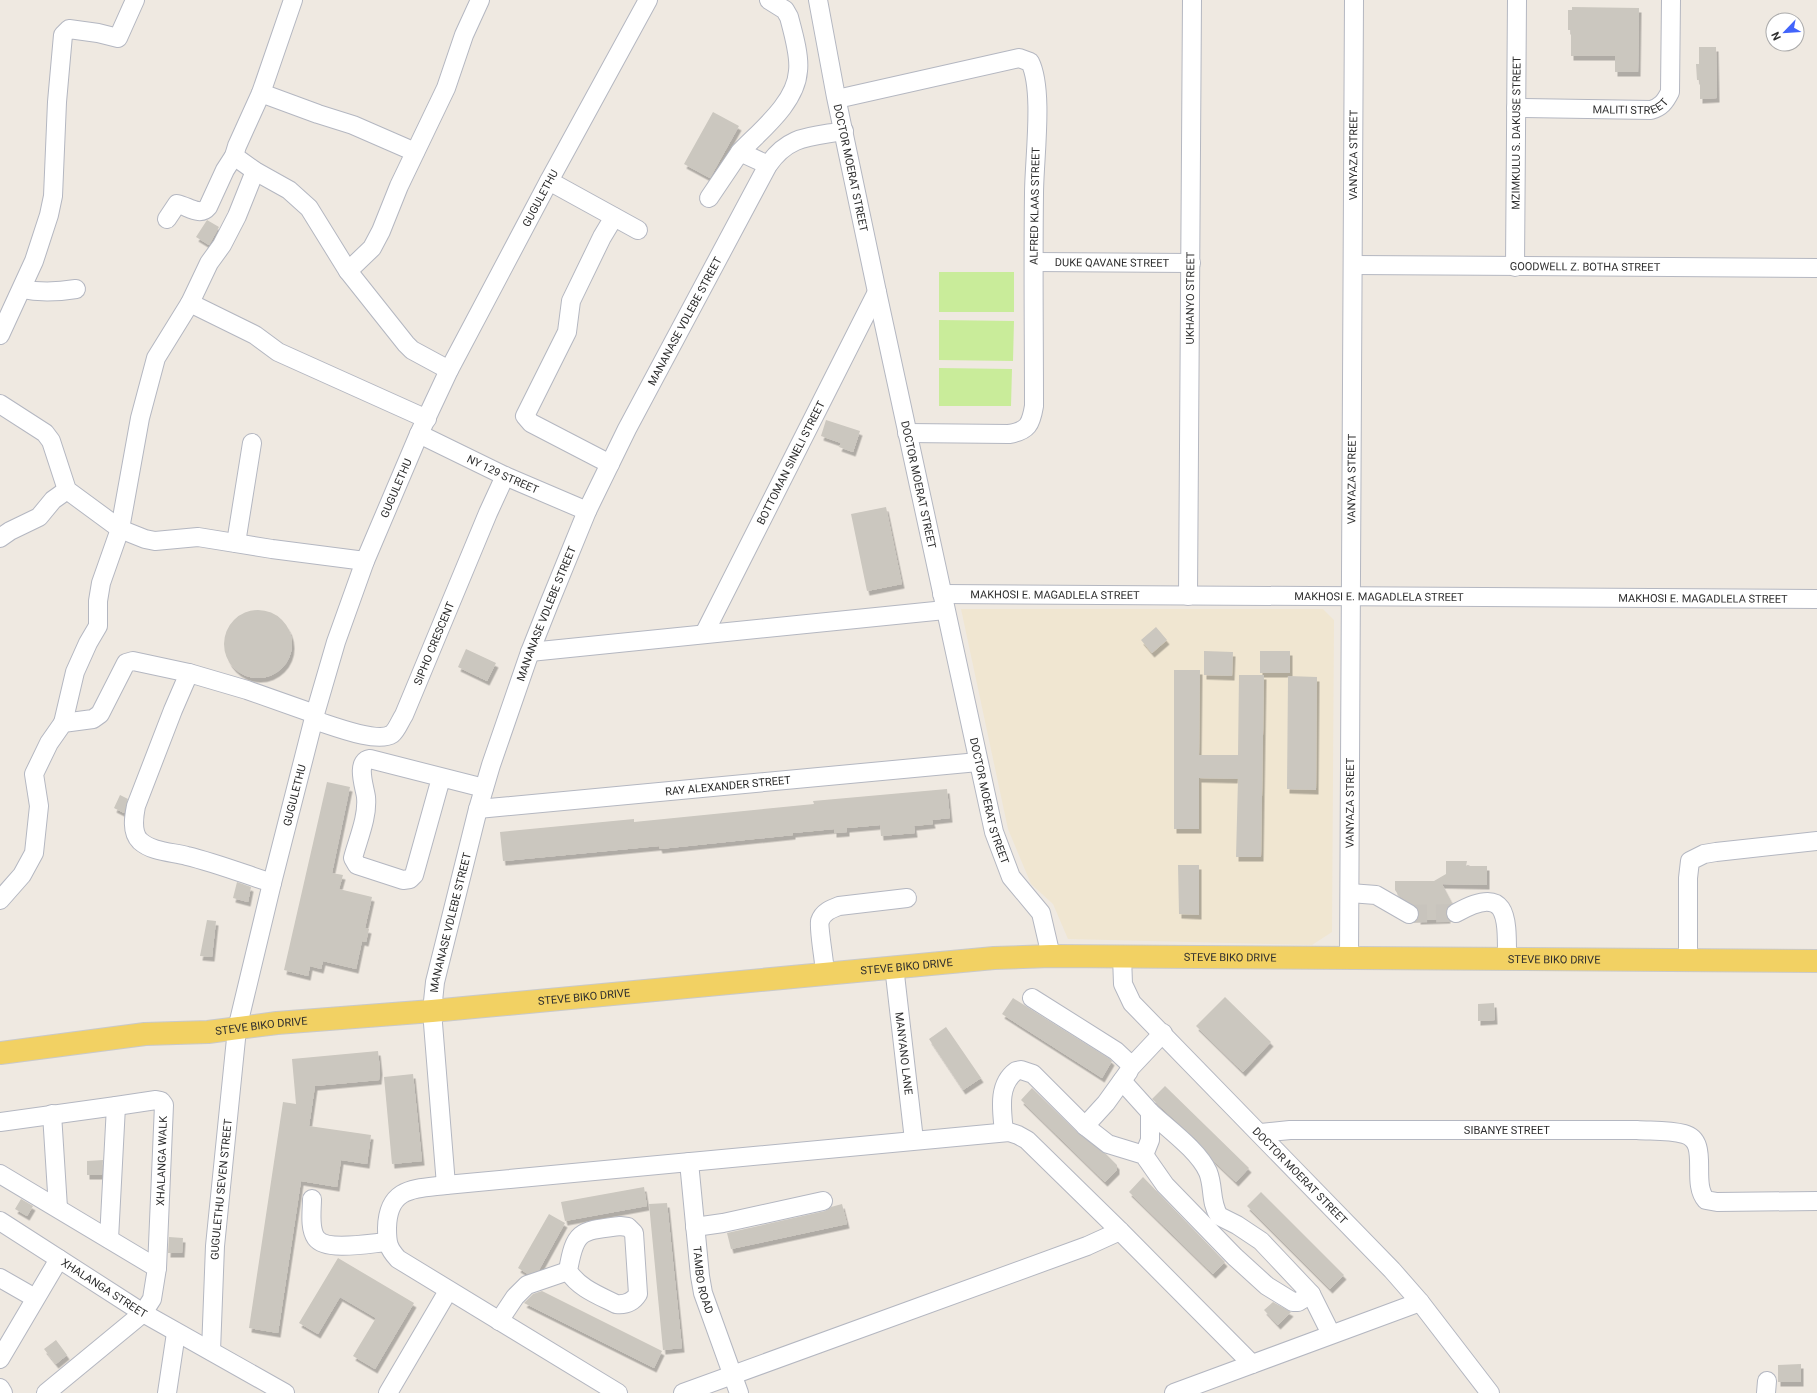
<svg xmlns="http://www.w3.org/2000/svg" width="1817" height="1393" font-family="Roboto,sans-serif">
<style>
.education{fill:#f0e6d1}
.pitch{fill:#c9ec9a}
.building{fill:#cbc7bf;filter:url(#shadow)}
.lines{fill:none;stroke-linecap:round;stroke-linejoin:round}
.minor-tunnel{stroke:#c8c4bd;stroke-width:18;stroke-dasharray:18 9;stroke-linecap:butt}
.minor-casing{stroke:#b4b7c1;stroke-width:20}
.major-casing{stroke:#c9c9c9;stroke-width:24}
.minor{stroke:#fff;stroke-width:18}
.major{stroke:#f2d163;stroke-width:22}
.labels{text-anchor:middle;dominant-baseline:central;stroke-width:3;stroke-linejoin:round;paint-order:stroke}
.street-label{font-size:11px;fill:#2e2e2e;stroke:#fff}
</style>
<defs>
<filter id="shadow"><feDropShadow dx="2.5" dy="4.5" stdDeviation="0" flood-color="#0004"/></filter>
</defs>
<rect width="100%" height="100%" fill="#efe9e1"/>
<!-- education -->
<path class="education" d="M961,609h362l11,11 -2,312 -20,13 -244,-6 -15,-35 -22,-20 -23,-55z"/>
<!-- pitch -->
<path class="pitch" d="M939,272h75v40h-75z
M939,320l75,1 -1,40 -74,-1z
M939,368l73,1 -1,37h-72z"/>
<!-- building -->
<path class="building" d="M1572,7l67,1 -1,64h-23v-16h-44v-26h-3v-20h4z
M1699,47h17l1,51 -17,1v-19h-3l-1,-16h3z
M713,112l26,14 -29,52 -26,-14z
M207,220l12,7 -10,18 -13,-8z
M826,420l34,11 -7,21 -14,-5 2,-4 -20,-7z
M886,507l16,77 -35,7 -16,-77z
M224 644a34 34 0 1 1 68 0a34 34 0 1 1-68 0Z
M1156,627l11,13 -15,13 -11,-13z
M466,649l30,14 -9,18 -29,-14z
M1204,651l29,1 -1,24 -28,-1z
M1260,651h30v22h-30z
M1174,670h26l-1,85h39l1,-80h25l-3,182h-25l2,-78 -39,-1v51h-25z
M1288,676l29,1 -1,113 -29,-1z
M327,782l23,5 -18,86 11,2 -4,14 33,8 -7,31 4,1 -3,13 -4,-1 -6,28 -33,-8 -2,8 -11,-3 -2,10 -24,-6z
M947,789l3,29 -18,2 1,4 -19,2 1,7 -34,3 -1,-11 -33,3v4l-13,1v-4l-41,4v2l-133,14 -1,-3 -156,15 -3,-29 134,-13v3l180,-18 -1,-3z
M120,795l8,4 -4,14 -10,-5z
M1446,861h21l-1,5h21v19l-45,-1 10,19 -4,4 -2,5 2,7 -30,1 1,-6 -1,-6 -19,-12 -4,-6v-9h39l12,-7z
M1178,865h21v50l-20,-1z
M237,882l14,5 -3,15 -15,-4z
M207,920l9,1 -4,36 -12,-1z
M1225,997l46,45 -28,30 -47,-46z
M1013,998l97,61 2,2 -10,17 -100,-64z
M1494,1003l1,17 -17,1v-17z
M946,1027l35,51 -18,12 -34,-51z
M378,1051l2,19 -1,10 -64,6 -6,40 62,9 -4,29 -26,-4 -4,27 -36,-6 -23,152 -29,-5 34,-226 13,2 -4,-45z
M413,1074l9,87 -30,3 -8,-87z
M1165,1086l84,82 -13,14 -22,-21 -17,-21 -45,-41z
M1032,1088l46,45 28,21 11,11v5l-12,12 -84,-82z
M103,1160l-1,15h-15v-14z
M1143,1177l82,85 -12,12 -84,-82z
M644,1187l3,19 -82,15 -4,-19z
M1261,1192l83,83 -14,14 -83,-83z
M21,1199l12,7 -6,10 -12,-7z
M667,1203l15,145 -19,2 -14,-146z
M842,1204l5,20 -116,25 -4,-16 98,-22 6,-4z
M549,1214l16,9 -26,47 -11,4 -10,-6z
M169,1237l14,1 -1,15h-14z
M338,1258l76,45 -39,66 -22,-13 23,-38 -36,-21 -22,37 -19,-11z
M542,1291l120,60 -8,17 -130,-65 9,-9z
M1273,1302l18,10 -13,13 -14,-15z
M56,1340l11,15 -11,9 -12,-15z
M1801,1364v18h-23v-17z"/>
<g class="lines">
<!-- minor-tunnel -->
<path class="minor-tunnel" d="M1409,914l47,-1"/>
<defs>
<g id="minor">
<path id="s1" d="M818,0l18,97 41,195 117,540 17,45 30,36 10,43"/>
<path d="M261,93l57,21 35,11 62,27"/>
<path d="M837,99l182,-41 11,4c14,28 4,98 4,132 -1,71 0,141 0,212 -3,18 -6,25 -25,28l-102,-1"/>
<path id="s2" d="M1516,108l135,2c10,-3 14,-8 19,-18l1,-92"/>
<path d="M234,156l21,15 34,19 20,18 39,63 58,73 6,6 37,20"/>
<path d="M768,165l-28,-13c21,-22 56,-49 58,-81 2,-15 -5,-39 -9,-54l-4,-7 -16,-10"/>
<path d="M549,181l89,49"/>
<path d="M709,198l31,-46"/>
<path d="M167,219l10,-15c11,2 23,13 31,3l17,-37 9,-14 3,-10 24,-53 32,-93"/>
<path id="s3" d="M1034,262l157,1"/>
<path id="s4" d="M1353,265l464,3"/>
<path id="s5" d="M1515,267l2,-267"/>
<path d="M348,271l24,-23 9,-17 18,-45 47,-98 18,-53 16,-35"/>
<path d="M22,289c19,4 35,3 54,0"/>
<path d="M190,303l65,32 23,17 149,67"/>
<path d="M0,335l34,-74 15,-46 4,-19 4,-94 6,-67 6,-6 29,4 20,5 17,-38"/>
<path d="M0,404l45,29 6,8 16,49 53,39 25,10 10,2 43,-4 74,12 93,12"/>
<path id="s6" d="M419,434l86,42 82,35"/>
<path d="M610,464l-79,-41 -6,-7 42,-84 4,-31 31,-64 12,-20"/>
<path d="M0,538l10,-7 29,-14 14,-17 14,-10"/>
<path d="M236,543l16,-100"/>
<path id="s7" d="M942,594l875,5"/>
<path id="s8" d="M1188,596l4,-596"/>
<path id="s9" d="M704,634l173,-342"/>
<path d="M530,652l415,-42"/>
<path id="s10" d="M314,720c17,5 63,24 78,14 5,-4 8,-13 12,-19l84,-202 17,-37"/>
<path d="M63,723l12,-51 13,-29 10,-17v-25l3,-18 19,-54 20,-111 16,-60 34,-55 19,-40 13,-18 15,-29 18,-45"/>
<path d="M441,778l-27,97 -4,4 -7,1 -46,-15 -4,-7c5,-19 15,-41 13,-61 -1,-9 -11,-36 4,-38l114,29"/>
<path id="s11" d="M478,809l500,-47"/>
<path d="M272,883c-28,-9 -56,-20 -85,-27 -15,-4 -35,-4 -47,-15 -9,-9 -6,-25 -4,-35l37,-96 16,-37 58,17 68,24"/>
<path d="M1350,893l26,2 33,19"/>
<path d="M0,900l22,-25 12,-22 5,-47 -5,-32 15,-31 14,-20 30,-4 7,-5 26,-51 7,-2 56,12"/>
<path d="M1456,913c53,-30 51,5 51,47"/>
<path id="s12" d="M1122,956l1,28 9,19 260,267 28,32 70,91"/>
<path id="s13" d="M1349,959l5,-959"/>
<path d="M1688,961v-83l2,-17 14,-7 12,-2 101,-11"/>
<path id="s14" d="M894,966l20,174"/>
<path d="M825,974c0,-10 -7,-47 -5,-53 3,-9 11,-12 19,-15l68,-8"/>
<path d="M1032,998l84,53 16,15 31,-33"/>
<path d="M1122,1081l28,31v28l-6,15"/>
<path d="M116,1106l40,-6 5,1 3,4 -7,163"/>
<path d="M1150,1112c18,17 48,38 58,60 6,15 2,30 11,44l18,9 24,16 17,18 33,35 20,40"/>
<path d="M52,1114l6,94"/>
<path d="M0,1122l116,-16 -7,133"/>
<path d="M1085,1126l21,-23 23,-32"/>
<path d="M1004,1132c-2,-21 -7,-47 12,-61l5,-1 12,4 52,52 23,18 36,11 21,30 70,72 32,29 26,16h5l13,-8"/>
<path id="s15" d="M1261,1133l29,-3h347c15,1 32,0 47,4 27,7 6,48 22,66l11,2 100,-1"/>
<path id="s16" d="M689,1162l11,114 3,17 36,100"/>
<path d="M0,1174l157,94 -5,31 -9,14 -97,80"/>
<path id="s17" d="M446,1185l-14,-174 3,-29 43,-173 13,-44 39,-113 19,-48 38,-93 40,-82 141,-264c21,-30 42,-28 76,-34"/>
<path d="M312,1199c0,11 -3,29 4,39 10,14 56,5 71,4"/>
<path id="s18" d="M0,1221l143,92 142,80"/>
<path d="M620,1226l8,1 6,6 4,61c-5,8 -13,11 -22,10 -18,-9 -37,-16 -48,-33 7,-41 12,-40 52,-45z"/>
<path d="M695,1227l28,-4 100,-22"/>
<path d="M0,1278l35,20"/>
<path d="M499,1321l16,-24 12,-12 41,-14"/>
<path id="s19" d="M211,1351l4,-105 22,-217 35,-146 43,-169 21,-72 29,-81 54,-127 30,-64 100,-189 99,-181"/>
<path d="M0,1359l59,-100"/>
<path d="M0,1388l3,5"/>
<path d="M167,1393l9,-60"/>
<path d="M388,1393l60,-102"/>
<path d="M618,1393l-220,-134c-10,-11 -11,-16 -11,-31 1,-41 27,-39 59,-43l563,-53 9,3 9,5 93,91 132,133"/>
<path d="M683,1393l404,-147 33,-15"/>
<path d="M1174,1393l246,-91"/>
<path d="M1766,1393l1,-12"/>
</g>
<g id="major">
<path id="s20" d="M0,1053l145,-19 63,-2 69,-9 155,-12 562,-53 57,-2 766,5"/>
</g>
</defs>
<!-- minor casing -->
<use href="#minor" class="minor-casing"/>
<!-- major casing -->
<use href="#major" class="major-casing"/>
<!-- minor -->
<use href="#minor" class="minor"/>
<!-- major -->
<use href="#major" class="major"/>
</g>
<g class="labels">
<!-- street labels -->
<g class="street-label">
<text stroke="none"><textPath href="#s2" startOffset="115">MALITI STREET</textPath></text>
<text stroke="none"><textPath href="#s5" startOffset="134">MZIMKULU S. DAKUSE STREET</textPath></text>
<text stroke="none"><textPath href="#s13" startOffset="804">VANYAZA STREET</textPath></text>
<text stroke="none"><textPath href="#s1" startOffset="171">DOCTOR MOERAT STREET</textPath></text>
<text stroke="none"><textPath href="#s19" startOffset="1212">GUGULETHU</textPath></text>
<text transform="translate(1035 206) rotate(-89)">ALFRED KLAAS STREET</text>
<text stroke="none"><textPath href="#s3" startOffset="78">DUKE QAVANE STREET</textPath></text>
<text stroke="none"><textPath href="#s4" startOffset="232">GOODWELL Z. BOTHA STREET</textPath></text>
<text stroke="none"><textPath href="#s8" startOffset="298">UKHANYO STREET</textPath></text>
<text stroke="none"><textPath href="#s17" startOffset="913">MANANASE VDLEBE STREET</textPath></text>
<text stroke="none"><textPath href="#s9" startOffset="192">BOTTOMAN SINELI STREET</textPath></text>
<text stroke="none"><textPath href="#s6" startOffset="93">NY 129 STREET</textPath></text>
<text stroke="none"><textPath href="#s13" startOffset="480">VANYAZA STREET</textPath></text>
<text stroke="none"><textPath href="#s1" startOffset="495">DOCTOR MOERAT STREET</textPath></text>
<text stroke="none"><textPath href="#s19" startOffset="888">GUGULETHU</textPath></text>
<text stroke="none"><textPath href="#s7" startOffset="113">MAKHOSI E. MAGADLELA STREET</textPath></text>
<text stroke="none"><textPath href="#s7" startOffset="437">MAKHOSI E. MAGADLELA STREET</textPath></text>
<text stroke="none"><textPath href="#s7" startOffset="761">MAKHOSI E. MAGADLELA STREET</textPath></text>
<text stroke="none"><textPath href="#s17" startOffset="589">MANANASE VDLEBE STREET</textPath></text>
<text stroke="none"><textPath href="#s10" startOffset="181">SIPHO CRESCENT</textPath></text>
<text stroke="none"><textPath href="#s11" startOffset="251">RAY ALEXANDER STREET</textPath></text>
<text stroke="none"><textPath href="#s19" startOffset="564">GUGULETHU</textPath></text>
<text stroke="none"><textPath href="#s1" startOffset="819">DOCTOR MOERAT STREET</textPath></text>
<text stroke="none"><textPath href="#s13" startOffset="156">VANYAZA STREET</textPath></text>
<text stroke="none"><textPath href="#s17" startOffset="265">MANANASE VDLEBE STREET</textPath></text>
<text stroke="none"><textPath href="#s20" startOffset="1235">STEVE BIKO DRIVE</textPath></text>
<text stroke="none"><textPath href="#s20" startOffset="1559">STEVE BIKO DRIVE</textPath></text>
<text stroke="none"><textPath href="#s20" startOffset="911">STEVE BIKO DRIVE</textPath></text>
<text stroke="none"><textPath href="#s20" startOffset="587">STEVE BIKO DRIVE</textPath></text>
<text stroke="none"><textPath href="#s20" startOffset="263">STEVE BIKO DRIVE</textPath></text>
<text stroke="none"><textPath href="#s14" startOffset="88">MANYANO LANE</textPath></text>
<text stroke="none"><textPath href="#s15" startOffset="246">SIBANYE STREET</textPath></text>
<text transform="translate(162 1161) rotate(-88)">XHALANGA WALK</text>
<text stroke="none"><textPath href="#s12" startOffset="290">DOCTOR MOERAT STREET</textPath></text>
<text stroke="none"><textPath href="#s19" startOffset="162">GUGULETHU SEVEN STREET</textPath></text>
<text stroke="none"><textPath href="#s16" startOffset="119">TAMBO ROAD</textPath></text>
<text stroke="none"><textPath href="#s18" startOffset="124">XHALANGA STREET</textPath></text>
</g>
</g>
<!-- north arrow -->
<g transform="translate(1785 32) rotate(245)"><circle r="19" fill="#ffffff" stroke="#ababab"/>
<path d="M0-3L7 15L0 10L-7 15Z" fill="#4264fb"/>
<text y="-6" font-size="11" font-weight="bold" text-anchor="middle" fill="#2e2e2e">N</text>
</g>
</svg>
